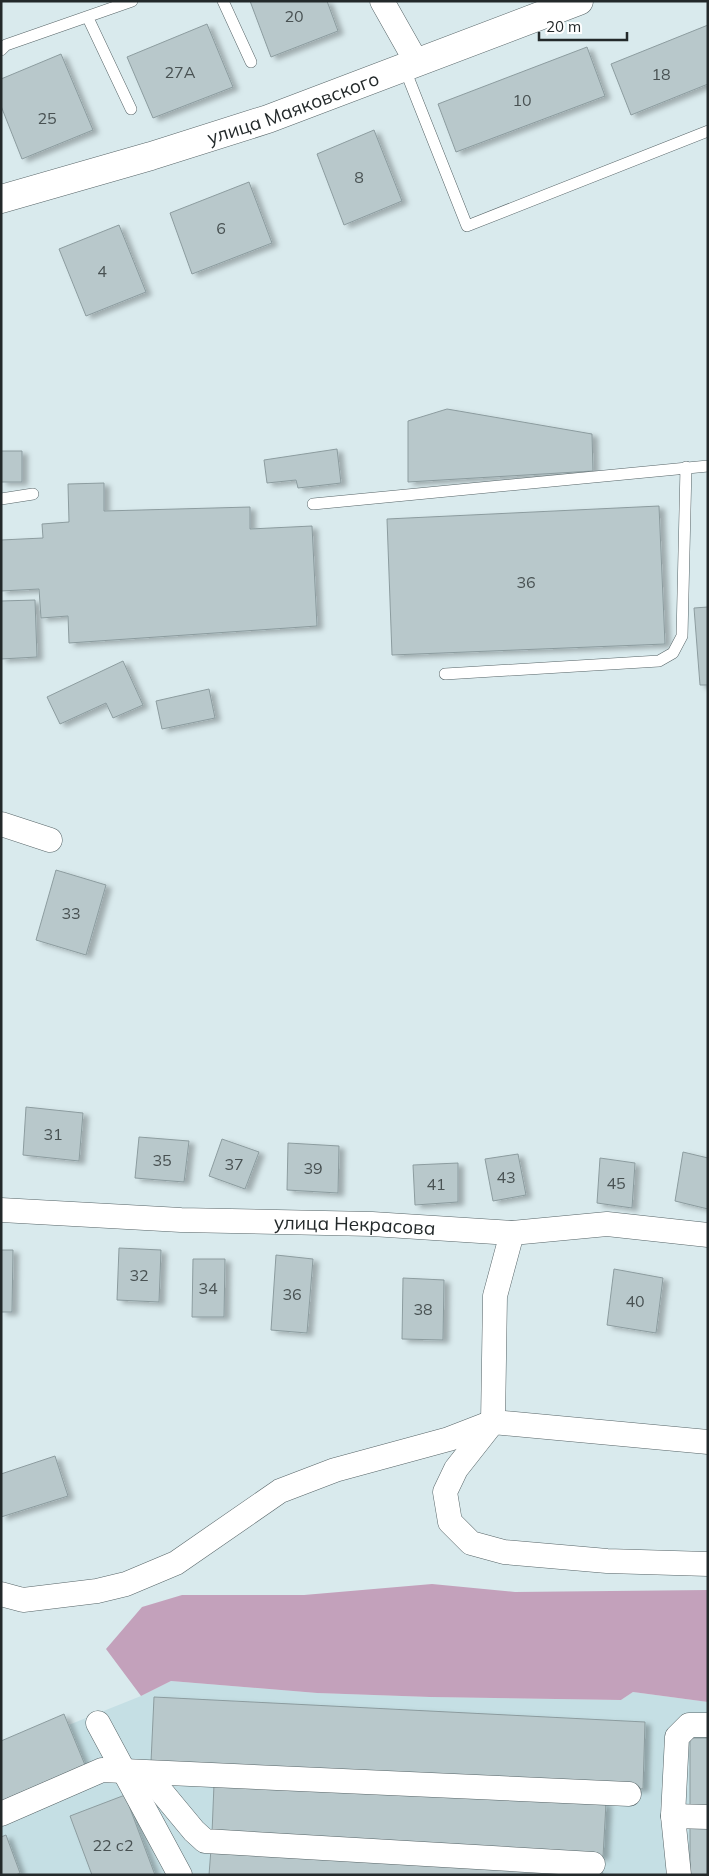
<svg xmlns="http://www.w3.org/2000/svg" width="709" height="1876" font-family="Mulish,sans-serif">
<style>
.built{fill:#c5dfe4}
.forest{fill:#c3a1bb}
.building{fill:#b8c8cb;stroke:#8c9c9f;filter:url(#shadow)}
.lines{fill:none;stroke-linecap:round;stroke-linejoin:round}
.lane-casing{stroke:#566467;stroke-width:12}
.street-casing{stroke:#566467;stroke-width:25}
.secondary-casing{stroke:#566467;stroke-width:29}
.lane{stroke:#fff;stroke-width:11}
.street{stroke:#fff;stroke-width:24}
.secondary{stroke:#fff;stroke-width:28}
.labels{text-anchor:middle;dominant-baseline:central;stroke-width:4;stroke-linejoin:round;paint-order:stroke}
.number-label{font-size:16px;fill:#485152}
.street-label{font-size:19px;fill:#23292a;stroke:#fff}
</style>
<defs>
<filter id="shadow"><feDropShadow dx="5.5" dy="3" stdDeviation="2.5" flood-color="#0004"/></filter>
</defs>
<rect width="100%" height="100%" fill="#d9eaed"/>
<!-- built -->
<path class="built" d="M171,1681l146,12 113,4 191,3 12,-8 75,10v173h-707v-123l140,-56z"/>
<!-- forest -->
<path class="forest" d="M432,1584l83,8 193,-2v112l-75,-10 -12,8 -191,-3 -113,-4 -146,-12 -30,15 -35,-47 36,-42 40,-12h122z"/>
<!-- building -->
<path class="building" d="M250,1h77l11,30 -67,26z
M207,24l26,63 -80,31 -26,-61z
M708,25v59l-77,31 -20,-51z
M587,47l18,49 -149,56 -18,-48z
M61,54l32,76 -71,29 -21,-53v-27z
M374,130l28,71 -58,24 -27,-71z
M249,182l23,61 -80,31 -22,-61z
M119,225l27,67 -60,24 -27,-67z
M447,409l145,25 1,37 -185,11v-61z
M337,449l4,34 -43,5 -2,-8 -29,3 -3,-23z
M1,451h21v31h-21z
M104,483v28l146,-4v22l62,-3 5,100 -248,17 -1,-27 -27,2 -2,-29 -38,2v-51l42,-2 -1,-14 27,-2 -1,-38z
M659,506l6,138 -273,11 -5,-136z
M35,600l2,57 -36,2v-58z
M708,607v78h-8l-6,-77z
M123,661l20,44 -30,13 -7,-15 -46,21 -13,-27z
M209,689l6,29 -53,11 -6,-28z
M56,870l50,15 -20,70 -50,-15z
M26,1107l57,6 -4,48 -56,-6z
M139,1137l50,4 -5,41 -49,-4z
M222,1139l37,13 -14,37 -36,-13z
M288,1143l51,3 -1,47 -51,-3z
M683,1152l25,6v51l-33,-8z
M518,1154l8,41 -33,6 -8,-42z
M600,1158l35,5 -3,45 -35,-5z
M458,1163v39l-43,3 -2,-40z
M119,1248l42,2 -2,52 -42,-2z
M1,1250h12l-1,62h-11z
M276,1255l37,4 -6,74 -36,-3z
M193,1259h32l-1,58h-32z
M614,1269l49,9 -7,55 -49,-8z
M403,1278l41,2 -1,60 -41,-1z
M55,1456l13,40 -67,21v-43z
M154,1697l491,25 -2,67 -492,-27z
M64,1714l21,51 -84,36v-60z
M690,1738h18v68h-18z
M214,1784l392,19 -3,54 -391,-24z
M125,1795l30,80h-63l-22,-59z
M690,1825h18v50h-18z
M6,1835l14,38 -4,2h-15v-38z
M211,1849l392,24v2h-394z"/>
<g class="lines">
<defs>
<path id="lane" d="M223,1l28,61
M88,18l43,91
M1,50l5,-5 126,-44
M404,67l63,159 241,-95
M1,499l32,-5
M313,504l395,-38
M445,674l214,-13 14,-8 9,-17 4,-169"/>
<g id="street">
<path d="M382,1l35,62"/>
<path d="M1,824l49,16"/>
<path id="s1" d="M1,1210l180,10 191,4 140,9 95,-9 101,11"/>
<path d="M512,1233l-17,63 -2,126 -37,47 -11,23 5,30 21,21 33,9 103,9 101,3"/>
<path d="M1,1594l22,6 74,-9 29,-7 50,-21 104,-72 55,-21 114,-31 44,-17 215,20"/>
<path d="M98,1723l82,152"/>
<path d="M128,1774l32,16 34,41 11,10 388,23"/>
<path d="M1,1814l101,-44 527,24"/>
<path d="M673,1816l35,1"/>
<path d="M679,1875l-6,-59 4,-79 12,-12h19"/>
</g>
<g id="secondary">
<path id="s2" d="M1,199l150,-43 117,-37 311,-118"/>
</g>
</defs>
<!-- lane casing -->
<use href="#lane" class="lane-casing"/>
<!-- street casing -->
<use href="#street" class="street-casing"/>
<!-- secondary casing -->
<use href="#secondary" class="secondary-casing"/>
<!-- lane -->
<use href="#lane" class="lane"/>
<!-- street -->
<use href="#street" class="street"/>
<!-- secondary -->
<use href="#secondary" class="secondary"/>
</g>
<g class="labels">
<!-- number labels -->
<g class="number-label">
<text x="294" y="16">20</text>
<text x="180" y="72">27А</text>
<text x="661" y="74">18</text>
<text x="522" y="100">10</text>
<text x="47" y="118">25</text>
<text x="359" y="177">8</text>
<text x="221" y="228">6</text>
<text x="102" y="271">4</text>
<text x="526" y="582">36</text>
<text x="71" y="913">33</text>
<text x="53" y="1134">31</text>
<text x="162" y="1160">35</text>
<text x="234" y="1164">37</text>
<text x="313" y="1168">39</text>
<text x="506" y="1177">43</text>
<text x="616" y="1183">45</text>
<text x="436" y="1184">41</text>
<text x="139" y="1275">32</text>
<text x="208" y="1288">34</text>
<text x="292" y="1294">36</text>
<text x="635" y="1301">40</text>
<text x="423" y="1309">38</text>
<text x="113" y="1845">22 с2</text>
</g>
<!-- street labels -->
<g class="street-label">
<text stroke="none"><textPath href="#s2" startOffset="306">улица Маяковского</textPath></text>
<text stroke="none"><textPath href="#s1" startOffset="354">улица Некрасова</textPath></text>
</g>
</g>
<!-- border -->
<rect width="709" height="1876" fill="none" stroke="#23292a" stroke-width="5"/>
<!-- scale -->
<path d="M539 32v8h88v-8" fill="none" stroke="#23292a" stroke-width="2.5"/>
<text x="546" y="32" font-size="15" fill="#23292a" stroke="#ffffff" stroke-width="4" paint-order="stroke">20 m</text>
</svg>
